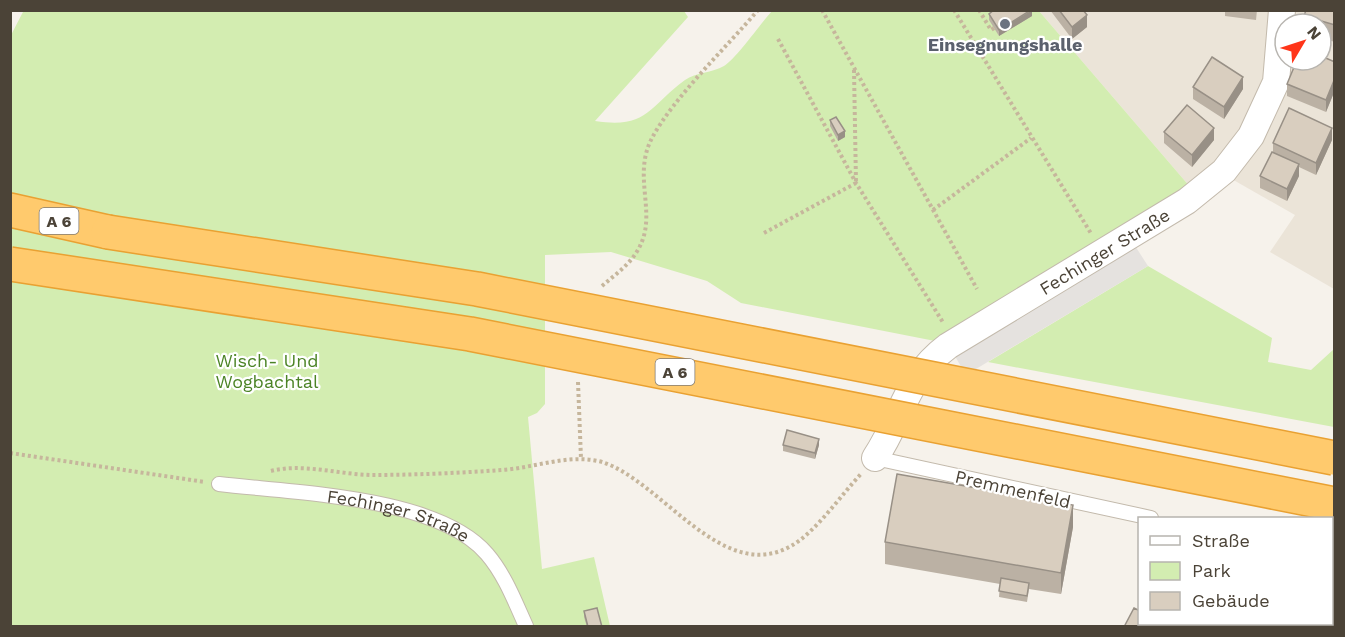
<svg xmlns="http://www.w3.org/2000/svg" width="1345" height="637" font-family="'Work Sans',sans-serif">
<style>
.residential{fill:#ebe4d8;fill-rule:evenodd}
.green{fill:#d3edb1}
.parking{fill:#e5e2df}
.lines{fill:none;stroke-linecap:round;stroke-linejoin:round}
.service-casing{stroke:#c3baac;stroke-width:16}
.minor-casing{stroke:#c3baac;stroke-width:28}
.motorway-casing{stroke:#e9a132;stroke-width:36}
.path{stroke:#c6b69c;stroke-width:4;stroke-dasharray:3 3;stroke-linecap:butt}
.service{stroke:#fff;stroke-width:14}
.minor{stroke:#fff;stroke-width:26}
.motorway{stroke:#ffca6d;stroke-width:33}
.motorway-bridge-casing{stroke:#e9a132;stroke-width:36;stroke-linecap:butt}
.motorway-bridge{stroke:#ffca6d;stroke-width:33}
.wall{fill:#bbb1a4}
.shaded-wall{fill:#989086}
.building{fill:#d9cebf;stroke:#989086;stroke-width:1.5}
.worship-dot{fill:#6b7280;stroke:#fff;stroke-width:2}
.labels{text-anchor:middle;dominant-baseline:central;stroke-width:4.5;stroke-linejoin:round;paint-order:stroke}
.shield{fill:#fff;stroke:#817b73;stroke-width:1.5}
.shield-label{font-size:16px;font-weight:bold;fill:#4b4337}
.worship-label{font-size:18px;font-weight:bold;fill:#5b616d;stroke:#fff}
.street-label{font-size:18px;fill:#4b4337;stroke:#fff}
.park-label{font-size:18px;fill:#4b8325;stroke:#fff}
</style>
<rect width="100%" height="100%" fill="#f6f2eb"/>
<!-- residential -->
<path class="residential" d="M1039,11h295v278l-64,-37 25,-37 -79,-45 -25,18zM1285,24h36v36h-36z"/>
<!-- green -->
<path class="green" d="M24,10l660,1 4,6 -93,104c53,8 53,-14 90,-41 11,-8 27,-7 39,-14 12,-7 37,-43 48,-55h267l152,177 -256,153 -194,-38 -34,-22 -96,-29 -66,3v149l-8,9 -9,4 14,152 52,-12 16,69h-599l-1,-589z
M1148,266l124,72 -4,24 43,8 23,-21v78l-346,-65z"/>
<!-- parking -->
<path class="parking" d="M1130,238l18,28 -182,109 -17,-29z"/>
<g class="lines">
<defs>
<g id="service">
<path d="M875,458l276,60"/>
<path id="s1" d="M219,484c74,9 219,12 268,70 18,21 28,48 39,72"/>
<path d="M1332,553h2"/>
</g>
<g id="minor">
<path id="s2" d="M875,458c28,-42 30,-80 73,-112l239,-145 37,-30 27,-35 25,-54 6,-72"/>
</g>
<path id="motorway" d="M10,210l98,22"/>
</defs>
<!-- service casing -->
<use href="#service" class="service-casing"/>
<!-- minor casing -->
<use href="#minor" class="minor-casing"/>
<!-- motorway casing -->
<use href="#motorway" class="motorway-casing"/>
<!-- path -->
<path class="path" d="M822,10l155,279
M954,10l138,225
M979,10l12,20 3,-2
M778,39l78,144 88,141
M854,70l2,113
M933,210l98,-72
M764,233l92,-50
M602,286c14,-12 30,-23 38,-40 17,-34 -8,-70 12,-108 22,-41 74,-90 106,-128
M578,382l3,77
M10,453l195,29
M271,471c32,-8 66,3 99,4 44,0 89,-2 132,-5 32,-2 68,-17 100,-8 60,19 120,123 189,84 25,-14 50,-51 70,-72"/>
<!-- service -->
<use href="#service" class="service"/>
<!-- minor -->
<use href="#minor" class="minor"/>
<!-- motorway -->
<use href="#motorway" class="motorway"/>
<defs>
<path id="motorway-bridge" d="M108,232l369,57 857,169
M10,264l460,70 864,170"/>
</defs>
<!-- motorway-bridge casing -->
<use href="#motorway-bridge" class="motorway-bridge-casing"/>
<!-- motorway-bridge -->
<use href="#motorway-bridge" class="motorway-bridge"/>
</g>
<!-- wall -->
<path class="wall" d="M1050,10h33l4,17 -15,12z
M1225,10h32l-1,10 -31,-4z
M1335,10v32l-14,-4v-14h-17v-8z
M989,14l43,2 -33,20 -10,-16z
M1335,62v28l-9,22 -39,-16v-12z
M1193,87l50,2 -19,30 -31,-20z
M830,120l15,17 -7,4 -8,-15z
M1164,132l50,8 -22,27 -28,-24z
M1332,140l-16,35 -17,-8v9l-12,25 -27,-13v-12l13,-24v-9z
M783,445h36l-4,14 -32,-8z
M1073,527l-12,67 -32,-5 -2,13 -28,-5 1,-13 -115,-20v-22z
M584,611l18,16h-15l-3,-10z"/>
<!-- shaded-wall -->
<path class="shaded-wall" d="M1032,10v6l-33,20v-6z
M1087,15v12l-15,12v-12z
M1243,77v12l-19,30v-12z
M1335,78v12l-9,22v-12z
M1214,128v12l-22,27v-12z
M1332,128v12l-16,35v-12z
M845,131v6l-7,4v-6z
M1299,164v12l-12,25v-12z
M819,439v6l-4,14v-6z
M1073,505v22l-12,67v-21z"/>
<!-- building -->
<path class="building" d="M994,10h37l-32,20 -10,-16z
M1059,10h24l4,5 -15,12z
M1306,10h29v15l-31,-9z
M1321,56l14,6v16l-9,22 -39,-16 10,-24h24z
M1212,57l31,20 -19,30 -31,-20z
M1187,105l27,23 -22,27 -28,-23z
M1289,108l43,20 -16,35 -43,-20z
M836,117l9,14 -7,4 -8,-15z
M1272,152l27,12 -12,25 -27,-13z
M787,430l32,9 -4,14 -32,-8z
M897,474l176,31 -12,68 -176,-31z
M1001,578l28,5 -2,13 -28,-5z
M597,608l5,19h-14l-4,-16z
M1134,608l6,3v13h23l5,3h-44z
M1224,624h19l4,3h-25z"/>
<!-- markers -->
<circle class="worship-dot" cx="1005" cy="24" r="6"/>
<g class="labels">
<!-- shield labels -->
<g class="shield">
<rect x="39.5" y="208" width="39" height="26" rx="4.5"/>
<rect x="655.5" y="359" width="39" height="26" rx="4.5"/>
</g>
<g class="shield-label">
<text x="59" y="221">A 6</text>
<text x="675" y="372">A 6</text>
</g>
<!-- worship labels -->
<g class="worship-label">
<text x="1005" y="44">Einsegnungshalle</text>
</g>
<!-- street labels -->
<g class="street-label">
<text stroke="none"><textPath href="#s2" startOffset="318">Fechinger Straße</textPath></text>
<text transform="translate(1013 489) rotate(13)">Premmenfeld</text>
<text stroke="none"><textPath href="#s1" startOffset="183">Fechinger Straße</textPath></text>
</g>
<!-- park labels -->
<g class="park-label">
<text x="267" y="360">Wisch- Und<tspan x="267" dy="21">Wogbachtal</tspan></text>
</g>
</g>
<!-- border -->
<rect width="1345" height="637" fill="none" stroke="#4b4337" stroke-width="24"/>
<!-- legend -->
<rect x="1138" y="517" width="195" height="108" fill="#ffffff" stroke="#b7b4af" stroke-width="1.5"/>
<rect x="1150" y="536" width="30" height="9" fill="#ffffff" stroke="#b7b4af" stroke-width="1.5"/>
<text x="1192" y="547" font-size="18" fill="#4b4337">Straße</text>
<rect x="1150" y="562" width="30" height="18" fill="#d3edb1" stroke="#b7b4af" stroke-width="1.5"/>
<text x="1192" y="577" font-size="18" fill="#4b4337">Park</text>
<rect x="1150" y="592" width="30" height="18" fill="#d9cebf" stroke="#b7b4af" stroke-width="1.5"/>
<text x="1192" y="607" font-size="18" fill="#4b4337">Gebäude</text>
<!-- north arrow -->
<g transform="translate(1303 42) rotate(51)"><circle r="28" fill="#ffffff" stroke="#b7b4af" stroke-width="1.5"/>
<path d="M0-4.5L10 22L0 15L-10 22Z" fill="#ff3519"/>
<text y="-9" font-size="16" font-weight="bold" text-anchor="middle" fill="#4b4337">N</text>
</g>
</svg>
